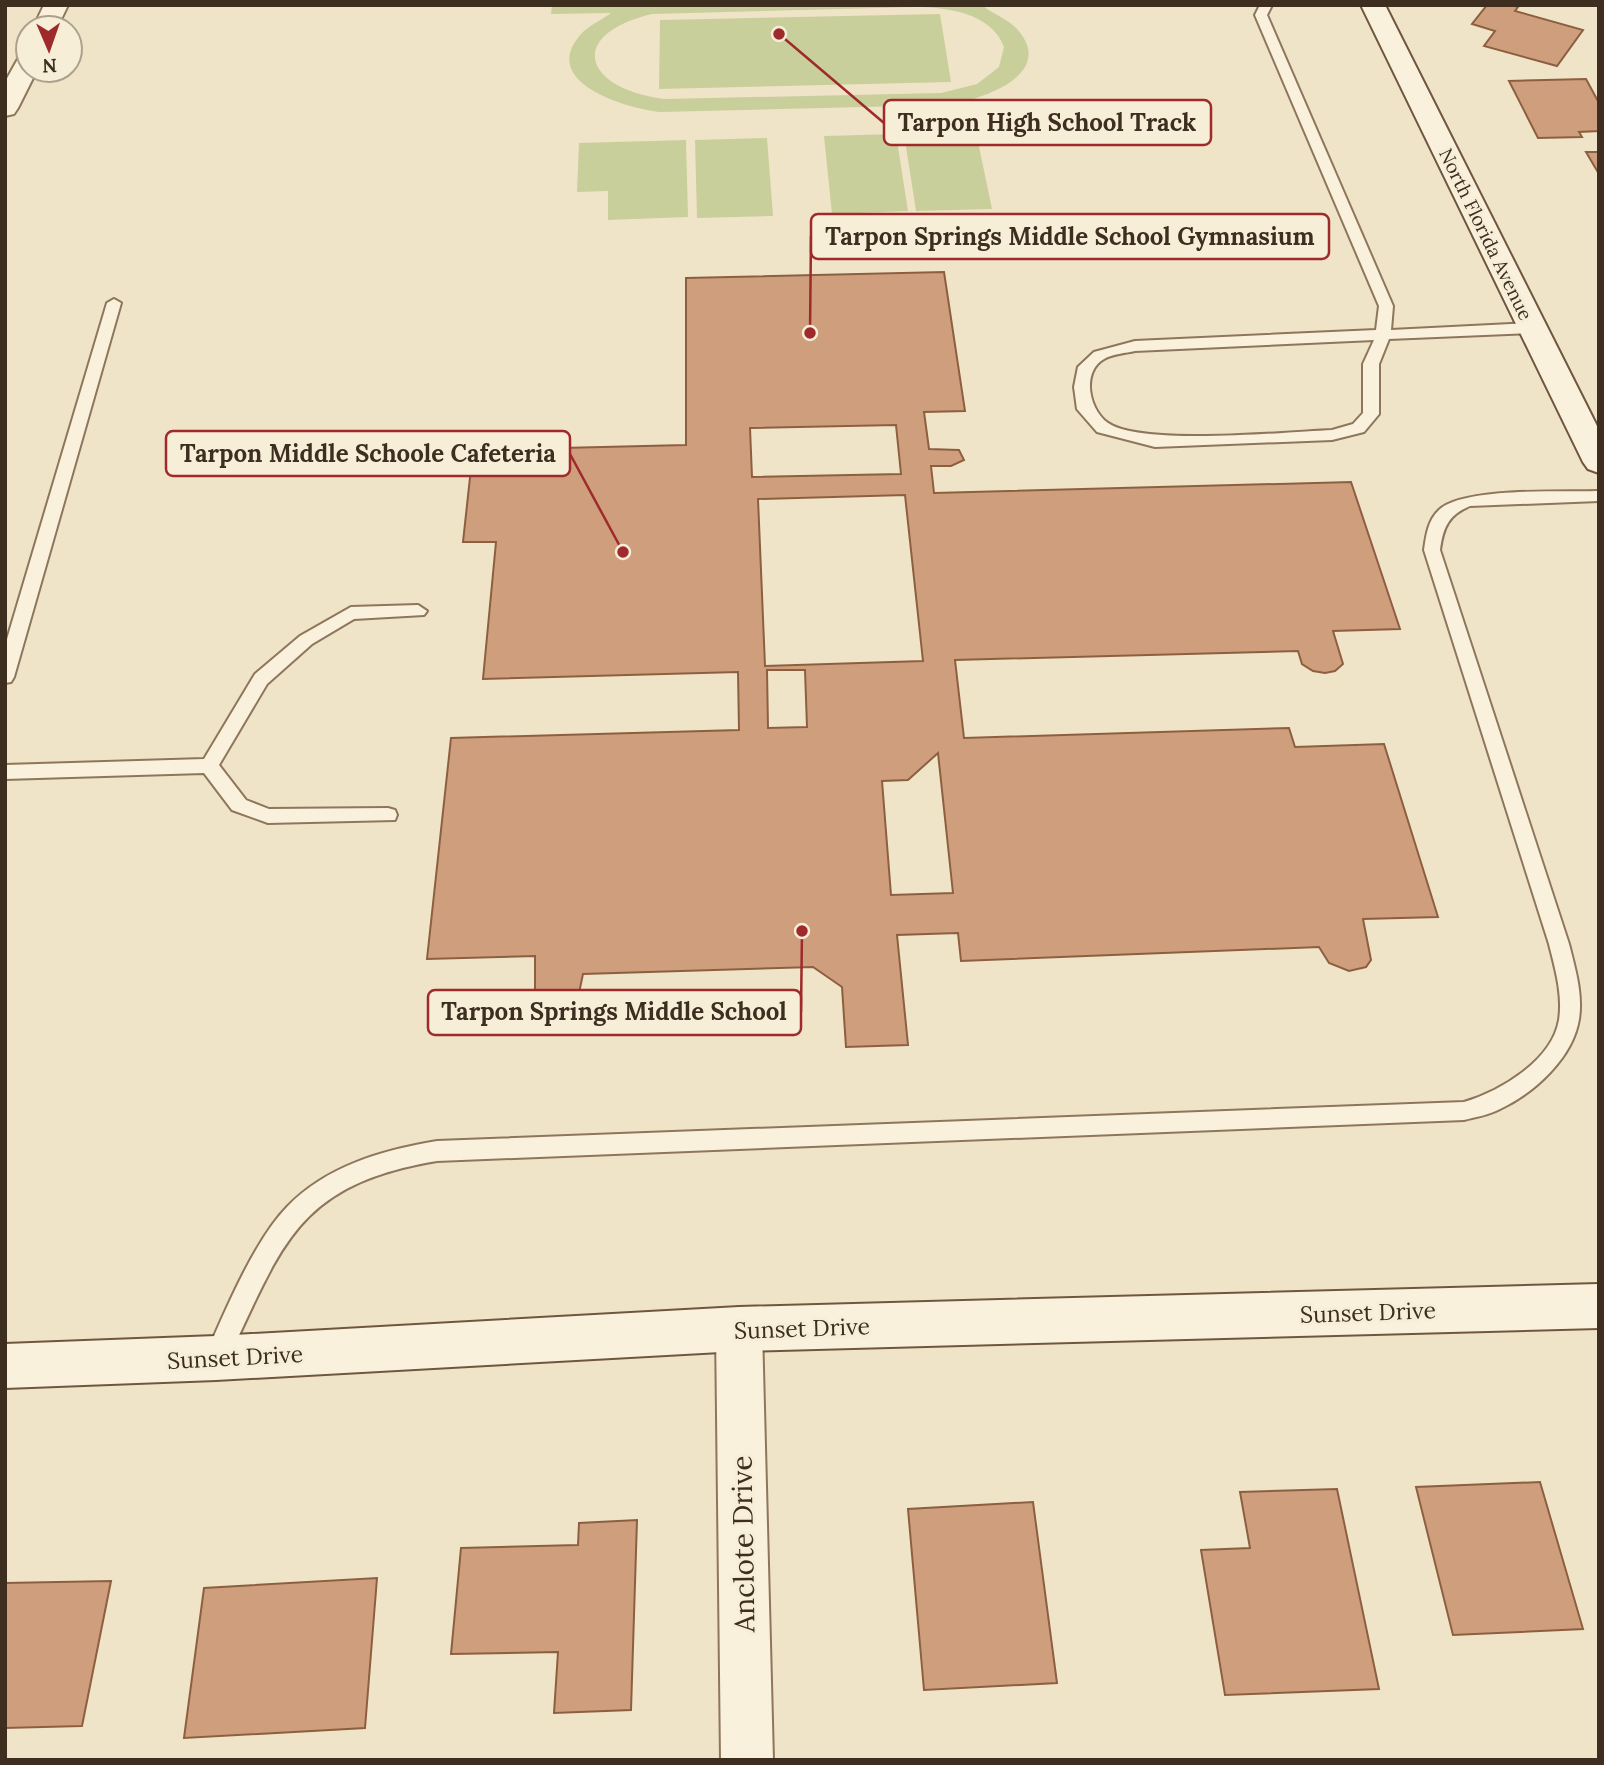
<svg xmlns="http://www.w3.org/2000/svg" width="1604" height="1765" font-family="Lora,serif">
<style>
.green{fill:#c9cf9b;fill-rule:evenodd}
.building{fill:#cf9f7d;stroke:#8d5f41;stroke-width:2;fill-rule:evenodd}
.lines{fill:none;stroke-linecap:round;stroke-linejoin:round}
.lane-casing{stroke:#8d765c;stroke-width:4}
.street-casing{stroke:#8d765c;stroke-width:4}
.secondary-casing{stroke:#6f573f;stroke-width:4}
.lane{fill:#faf1dc;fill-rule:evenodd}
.street{fill:#faf1dc;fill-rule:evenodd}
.secondary{fill:#faf1dc;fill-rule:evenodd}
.labels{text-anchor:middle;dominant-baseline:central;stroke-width:6;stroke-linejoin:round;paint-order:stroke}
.far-street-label{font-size:19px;fill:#3d2e20;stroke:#f7eed8}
.street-label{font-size:23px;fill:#3d2e20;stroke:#f7eed8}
.near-street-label{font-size:28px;fill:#3d2e20;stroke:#f7eed8}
.leader{fill:none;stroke:#9e2a2b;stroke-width:2.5}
.callout-dot{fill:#9e2a2b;stroke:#f7eed8;stroke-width:2.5}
.callout{fill:#f7eed8;stroke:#9e2a2b;stroke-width:2.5}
.callout-label{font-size:24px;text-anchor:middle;font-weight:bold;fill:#3d2e20}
</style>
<rect width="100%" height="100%" fill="#f0e4c8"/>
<!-- green -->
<path class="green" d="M552,5h431c2,5 25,14 33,23 43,46 -35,72 -69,77l-287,7c-35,-4 -126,-31 -76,-81 8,-7 19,-12 27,-18l-60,1zM915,7c31,0 77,6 89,40l-5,20 -22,17 -36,9 -277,6c-80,-10 -99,-64 -12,-85z
M940,14l11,68 -292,7 1,-69z
M976,132l16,77 -76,2 -12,-77z
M896,134l12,77 -76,3 -8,-78z
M767,138l6,78 -76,2 -2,-78z
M686,140l2,77 -80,3v-29l-31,1 2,-49z"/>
<!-- building -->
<path class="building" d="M1487,5h25l6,2 -3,4 68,19 -26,36 -73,-20 11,-15 -23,-7z
M1586,79l13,24v28l-20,1 3,5 -44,1 -29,-57z
M1586,152h13v22z
M944,272l21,139 -41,1 5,37 30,1 5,10 -13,6h-20l3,27 417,-11 49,147 -67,2 10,33 -8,7 -10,2 -12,-2 -11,-7 -4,-13 -343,9 9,78 325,-10 6,19 89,-3 54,173 -75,2 8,41 -5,7 -17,4 -20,-8 -10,-16 -358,14 -3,-28 -61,2 11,110 -62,2 -4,-60 -29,-20 -230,7 -4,19 -15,8 -10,2 -19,-13v-34l-108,3 24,-221 288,-8 -1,-58 -255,7 13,-137h-33l10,-92 213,-5v-167zM896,425l5,49 -149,3 -2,-49zM905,495l18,166 -158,5 -7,-167zM767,670h38l2,57 -39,1zM938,753l15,140 -62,2 -9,-114 26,-1z
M1540,1482l43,147 -130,6 -37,-148z
M1337,1489l42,200 -154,6 -24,-145 49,-2 -10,-56z
M1033,1502l24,181 -133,7 -16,-181z
M637,1520l-6,190 -77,3 4,-61 -107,2 10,-106 117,-3 1,-22z
M377,1578l-12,150 -181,10 20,-150z
M111,1581l-29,145 -77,2v-145z"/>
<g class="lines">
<defs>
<path id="lane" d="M1260,5h12l-5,10 126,291 -2,24 142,-7 7,5 -7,5 -144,6 -10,25v50l-15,18 -32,8 -177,7 -58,-15 -20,-23 -3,-22 4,-20 16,-15 41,-11 241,-11 3,-24 -124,-291zM1374,340l-11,24v49l-10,11 -21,6c-46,2 -191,16 -224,-7 -19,-13 -27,-51 -4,-64 8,-5 22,-6 31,-8z
M114,299l7,4 -107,374 -3,5 -6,1v-37l102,-343z
M1599,491v10l-129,5c-22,9 -27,22 -30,44l129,394c6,24 14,50 10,75 -6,39 -45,74 -79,90 -11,6 -24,8 -36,11l-1027,41c-143,24 -155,86 -212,204l-8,3 -8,-3 -4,-8c19,-44 49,-116 82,-150 39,-41 96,-57 150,-66l1027,-39c36,-11 88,-41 95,-82 4,-25 -4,-52 -10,-76l-125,-394c2,-14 4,-30 15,-40 23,-23 124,-18 160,-19z
M418,605l9,6 -3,4 -70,4 -42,25 -45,40 -48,81 27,35 23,9 119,-1 7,2 2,5 -2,5 -127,3 -36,-13 -28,-37 -199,6v-14l199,-6 51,-85 45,-38 51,-29z"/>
<path id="street" d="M44,5h24l-11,23h-24z
M28,54v16h9l-19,38 -4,6 -9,2v-34l14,-25z
M739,1307l16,7 7,15 11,431h-52l-5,-431 7,-15z"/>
<path id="secondary" d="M1361,5h24l214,425v43l-11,-4 -5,-7z
M1599,1284v44l-860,23 -523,29 -211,8v-44l211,-8 523,-29z"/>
</defs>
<!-- lane casing -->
<use href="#lane" class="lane-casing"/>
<!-- street casing -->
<use href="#street" class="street-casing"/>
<!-- secondary casing -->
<use href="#secondary" class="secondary-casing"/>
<!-- lane -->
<use href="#lane" class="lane"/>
<!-- street -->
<use href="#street" class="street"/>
<!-- secondary -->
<use href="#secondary" class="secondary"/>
</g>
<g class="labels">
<!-- far-street labels -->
<g class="far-street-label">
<text transform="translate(1486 234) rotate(64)">North Florida Avenue</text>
</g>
<!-- street labels -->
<g class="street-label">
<text transform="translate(1368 1312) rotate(-2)">Sunset Drive</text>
<text transform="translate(802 1328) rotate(-2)">Sunset Drive</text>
<text transform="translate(235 1357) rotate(-3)">Sunset Drive</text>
</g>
<!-- near-street labels -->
<g class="near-street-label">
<text transform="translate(743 1544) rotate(-91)">Anclote Drive</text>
</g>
</g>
<!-- callouts -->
<path class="leader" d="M779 34L884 123M810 333L811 236M623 552L570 454M802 931L801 1012"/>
<g class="callout-dot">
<circle cx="779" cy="34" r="7"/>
<circle cx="810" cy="333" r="7"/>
<circle cx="623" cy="552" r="7"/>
<circle cx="802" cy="931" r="7"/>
</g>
<g class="callout">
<rect x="884" y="100" width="327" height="45" rx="7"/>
<rect x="811" y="214" width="518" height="45" rx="7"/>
<rect x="166" y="431" width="404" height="45" rx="7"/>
<rect x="428" y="990" width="373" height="45" rx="7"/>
</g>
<g class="callout-label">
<text x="1047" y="131">Tarpon High School Track</text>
<text x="1070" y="245">Tarpon Springs Middle School Gymnasium</text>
<text x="368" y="462">Tarpon Middle Schoole Cafeteria</text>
<text x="614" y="1020">Tarpon Springs Middle School</text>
</g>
<!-- border -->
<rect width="1604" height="1765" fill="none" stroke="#3d2e20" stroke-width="14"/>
<!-- north arrow -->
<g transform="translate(49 49) rotate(178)"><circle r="33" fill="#f7eed8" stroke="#ada18e" stroke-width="2"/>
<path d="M0-5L12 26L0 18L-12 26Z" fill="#9e2a2b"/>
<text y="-10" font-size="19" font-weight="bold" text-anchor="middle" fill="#3d2e20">N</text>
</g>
</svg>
